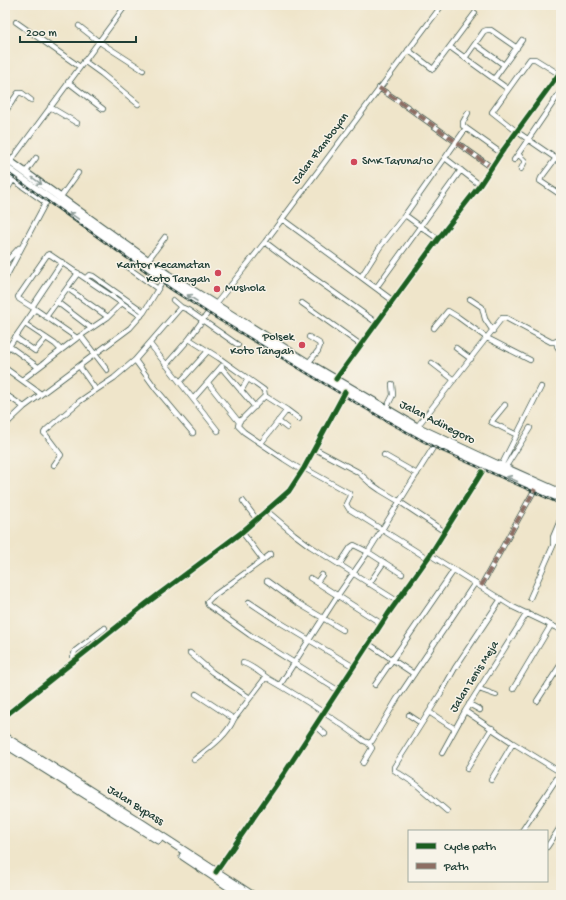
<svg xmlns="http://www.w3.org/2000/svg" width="566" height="900" font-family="'Gochi Hand',sans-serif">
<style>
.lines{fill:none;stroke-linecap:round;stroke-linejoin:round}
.minor-casing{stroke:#3e564a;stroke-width:6}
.tertiary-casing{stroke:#3e564a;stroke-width:8}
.trunk-casing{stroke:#3e564a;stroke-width:9}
.minor{stroke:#fff;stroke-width:4.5}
.tertiary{stroke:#fff;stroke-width:5.5}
.trunk{stroke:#fff;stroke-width:7}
.rail-casing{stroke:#1f3d34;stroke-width:2.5}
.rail{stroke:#f7f3e8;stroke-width:1;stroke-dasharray:3;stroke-linecap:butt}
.quiet{stroke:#8d6e63;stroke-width:4;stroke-dasharray:8 4;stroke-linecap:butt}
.cycleway-casing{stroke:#f7f3e8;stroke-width:8}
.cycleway{stroke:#1b5e20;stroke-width:5}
.oneway{stroke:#8f9e9a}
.poi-dot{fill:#d1495b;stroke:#f7f3e8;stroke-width:1.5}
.labels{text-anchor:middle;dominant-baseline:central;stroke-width:3;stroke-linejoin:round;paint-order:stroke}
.street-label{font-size:12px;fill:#1f3d34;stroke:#f7f3e8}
.poi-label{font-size:12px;fill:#1f3d34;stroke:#f7f3e8;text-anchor:start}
</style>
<rect width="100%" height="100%" fill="#f7f3e8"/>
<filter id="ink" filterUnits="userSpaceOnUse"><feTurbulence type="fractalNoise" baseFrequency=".025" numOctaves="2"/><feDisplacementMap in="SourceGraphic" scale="8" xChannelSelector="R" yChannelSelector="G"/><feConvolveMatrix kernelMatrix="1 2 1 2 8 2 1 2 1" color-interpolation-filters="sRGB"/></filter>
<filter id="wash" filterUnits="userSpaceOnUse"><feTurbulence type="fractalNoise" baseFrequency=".012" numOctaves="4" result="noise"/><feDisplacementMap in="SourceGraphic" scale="16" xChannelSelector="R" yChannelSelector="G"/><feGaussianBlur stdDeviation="0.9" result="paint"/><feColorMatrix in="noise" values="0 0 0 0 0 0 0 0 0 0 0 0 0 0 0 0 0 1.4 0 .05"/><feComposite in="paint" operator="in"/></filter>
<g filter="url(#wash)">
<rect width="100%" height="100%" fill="#efe5ca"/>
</g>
<g filter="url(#ink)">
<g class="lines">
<defs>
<path id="minor" d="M16,22l64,45
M79,26l19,15 45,29
M475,44l29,21
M450,47l58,42
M408,50l25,19 42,-56
M465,58l19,-27 3,-1h4l26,18
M84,61l18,13 36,30
M559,74l-24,-15h-5l-38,53 24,19 45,31
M494,79l28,-39
M68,82l35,27
M379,88l27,18 85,61
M50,107l27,16
M5,112l13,-19h4l9,7
M468,113l-5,9v4l38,27
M518,154l7,7 -4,8
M445,158l35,27
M556,158l-15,20 -1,3 21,14
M514,160l47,-69
M10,162l116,-157
M25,173l11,-15
M5,174l41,29
M5,193l8,-13
M60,198l18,-25
M405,215l33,24
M282,219l79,58
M265,242l29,22 83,59
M148,260l17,-23
M5,263l14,-15
M127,267l31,22
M86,278l3,-3 4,1 51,36
M5,279l43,-81
M67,288l41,29
M376,288l85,-118
M470,299l12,8 3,12 8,12
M173,300l8,7
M392,300l-31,-23 19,-30 25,-32 61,-87
M57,302l34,26
M302,303l59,42
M215,305l50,-63 177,-237
M32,307l30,-45
M35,309l-16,-10 -1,-2 29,-42 2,-1 92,62
M46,317l32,-44
M25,324l30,20 6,6
M434,328l14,-17 10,6 29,21
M81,336l26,34
M15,337l20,14 11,-13
M487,338l43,22
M189,339l30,19 45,32 1,6 -26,26 -1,4 6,6 40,27 19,12
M557,341v5l4,6
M150,344l68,87
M9,346l29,21
M456,348l15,11
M5,352l30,-43 42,29
M135,360l21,29 37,44
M308,363l10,-12 2,-5 -1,-3 -10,-6
M432,363l22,17
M166,365l23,-26 21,-29
M221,367l34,40
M5,368l36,26
M336,379l102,-140 42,-54 21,-32 60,-82
M22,380l55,-42 31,-21 14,-14
M180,382l28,-31
M208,383l31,39
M96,390l18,-12 21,-18 46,-53 7,3 50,35
M241,391l7,-12
M5,394l19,13
M193,399l29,-33
M505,405l-14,17 26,13
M386,409l7,-14 -1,-11
M287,410l12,9
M278,421l9,7
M5,425l19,-18 106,-79 14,-16 20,-33
M417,427l85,-109h4l45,24h3l5,-2
M261,443l26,-33 -22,-14
M315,449l43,23 12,11 10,7 20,12 45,30
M384,455l33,19
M54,465l7,-10 -15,-20 -2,-2 2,-3 34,-29 16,-11 -17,-24
M501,466l40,-79
M304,468l45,25 1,3 -4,8 3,5 78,49
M505,468l25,-40
M243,501l14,19
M267,511l27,23 16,12 87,55
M242,532l21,28 8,-6
M553,544v-7l8,-19
M430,555l83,52 48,23
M263,560l-51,37 -5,5 1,3 42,30 89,56
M339,565l12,-18 3,-2 14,7 34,22
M310,578l72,46
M267,581l29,21 47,28
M317,582l5,-7
M369,584l15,-22
M481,586l54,-97
M530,598l31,-70
M249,602l27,18 78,47
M369,644l45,30
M190,653l22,19 38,26
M75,661l-2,-4 2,-6 30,-23
M243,663c10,3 18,11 26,16 33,19 65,39 95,62l5,2 3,-2 25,-42 78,-116
M280,685l58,-90 30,-43 68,-109
M375,685l79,-115
M479,689l17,6
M513,689l38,-64
M196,694l38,25
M537,701l24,-37
M469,704l11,6
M465,711l48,32 -22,37
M429,712l26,17
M409,715l12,8
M5,716l142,-113 95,-71 47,-41 15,-23 41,-76
M315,725l10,9
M513,743l47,29
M442,753l23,-42 62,-98
M194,760c15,-12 32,-23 40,-41l32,-42
M363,763l9,-15 -4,-5
M467,769l25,-41
M447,811l-30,-26 -23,-15v-3l47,-74 14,-25 46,-69
M522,831l39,-59
M547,847l14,-21
M216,872l69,-100 103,-158 42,-59 52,-83"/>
<path id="tertiary" d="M557,895l4,-7"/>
<path id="trunk" d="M5,158l163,117 140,88 109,64 77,36 67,30
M5,167l172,122 168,103 64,36 27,15 56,26 69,31
M5,737l138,87 109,71
M5,744l153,96
M183,856l58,39"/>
</defs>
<!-- minor casing -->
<use href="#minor" class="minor-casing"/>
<!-- tertiary casing -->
<use href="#tertiary" class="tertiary-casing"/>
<!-- trunk casing -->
<use href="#trunk" class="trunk-casing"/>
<!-- minor -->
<use href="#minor" class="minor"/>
<!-- tertiary -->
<use href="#tertiary" class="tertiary"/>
<!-- trunk -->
<use href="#trunk" class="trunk"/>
<defs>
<path id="rail" d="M5,171l166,118 37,24 135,82 47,28 44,24 127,57"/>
</defs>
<!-- rail casing -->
<use href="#rail" class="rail-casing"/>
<!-- rail -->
<use href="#rail" class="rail"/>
<!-- quiet -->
<path class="quiet" d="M379,88l27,18 85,61
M481,586l54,-97"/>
<defs>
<path id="cycleway" d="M336,379l102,-140 42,-54 21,-32 60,-82
M5,716l142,-113 95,-71 47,-41 15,-23 41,-76
M216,872l69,-100 103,-158 42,-59 52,-83"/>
</defs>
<!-- cycleway casing -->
<use href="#cycleway" class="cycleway-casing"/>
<!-- cycleway -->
<use href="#cycleway" class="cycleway"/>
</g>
<!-- one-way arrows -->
<defs><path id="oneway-shaft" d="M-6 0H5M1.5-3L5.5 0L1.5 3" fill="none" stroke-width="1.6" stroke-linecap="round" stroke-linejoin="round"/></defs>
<g class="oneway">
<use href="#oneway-shaft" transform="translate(37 181) rotate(36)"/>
<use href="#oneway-shaft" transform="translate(74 216) rotate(-145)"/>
<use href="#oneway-shaft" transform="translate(192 298) rotate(-147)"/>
<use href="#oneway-shaft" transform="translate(512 479) rotate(-156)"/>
</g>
</g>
<!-- markers -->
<g class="poi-dot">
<circle cx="354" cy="162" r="4"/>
<circle cx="218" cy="273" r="4"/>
<circle cx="217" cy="289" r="4"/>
<circle cx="302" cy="345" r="4"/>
</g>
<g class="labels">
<!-- street labels -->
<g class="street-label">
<text transform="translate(321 149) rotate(-53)">Jalan Flamboyan</text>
<text transform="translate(437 423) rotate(27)">Jalan Adinegoro</text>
<text transform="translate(475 677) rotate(-58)">Jalan Tenis Meja</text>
<text transform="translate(135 806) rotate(32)">Jalan Bypass</text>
</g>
<!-- poi labels -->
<g class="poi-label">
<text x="362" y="162">SMK Taruna/10</text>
<text x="210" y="266" text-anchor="end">Kantor Kecamatan<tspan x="210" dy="14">Koto Tangah</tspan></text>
<text x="225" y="289">Mushola</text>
<text x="294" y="338" text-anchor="end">Polsek<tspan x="294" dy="14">Koto Tangah</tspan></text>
</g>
</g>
<!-- margin -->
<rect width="566" height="900" fill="none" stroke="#f7f3e8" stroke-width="20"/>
<!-- legend -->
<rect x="408" y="830" width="140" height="52" fill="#f7f3e8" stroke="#a1aaa0"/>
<rect x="416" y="843" width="20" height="6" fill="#1b5e20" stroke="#a1aaa0"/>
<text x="444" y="850" font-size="12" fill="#1f3d34">Cycle path</text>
<rect x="416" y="863" width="20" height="6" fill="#8d6e63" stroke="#a1aaa0"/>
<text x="444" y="870" font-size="12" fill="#1f3d34">Path</text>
<!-- scale -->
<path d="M20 36v6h116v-6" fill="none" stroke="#1f3d34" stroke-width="2"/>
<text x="26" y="36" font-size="12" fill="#1f3d34" stroke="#f7f3e8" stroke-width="3" paint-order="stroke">200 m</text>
</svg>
